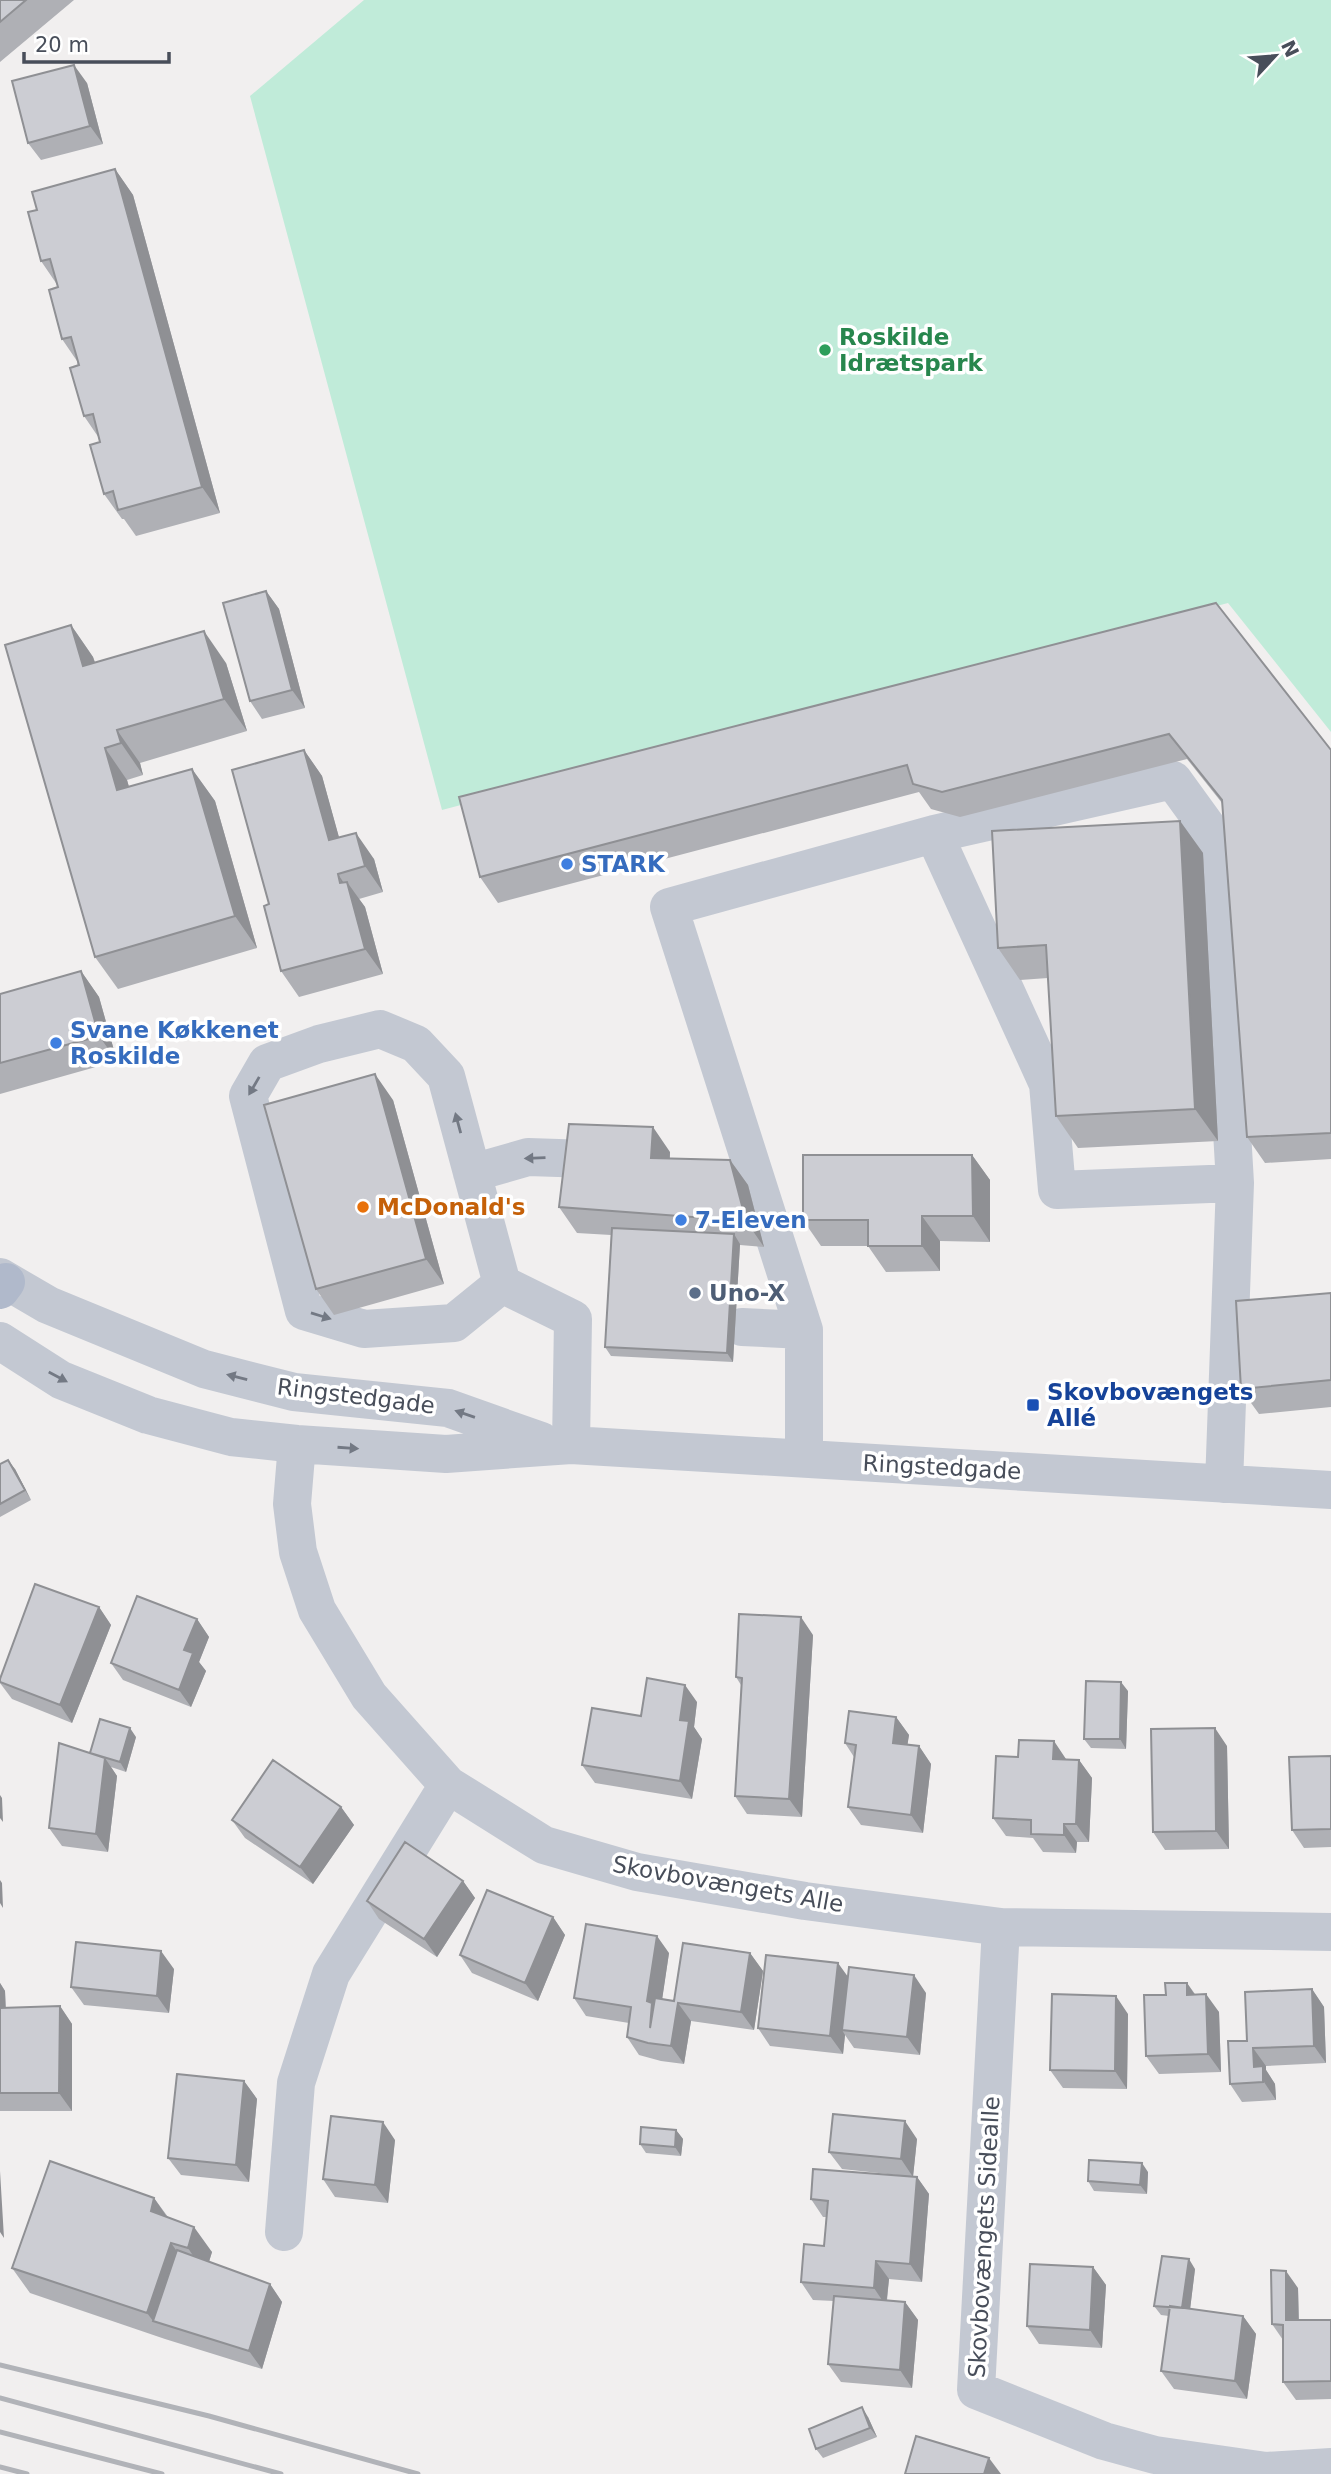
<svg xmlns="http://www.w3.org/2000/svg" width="1331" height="2474" font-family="'DejaVu Sans',sans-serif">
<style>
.pitch{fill:#c0ebd9}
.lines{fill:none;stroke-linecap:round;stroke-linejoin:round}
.minor{stroke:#c3c8d2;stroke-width:38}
.major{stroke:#b0b9cb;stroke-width:38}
.rail{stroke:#b1b3b8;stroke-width:5}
.wall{fill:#afb0b5}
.shaded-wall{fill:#8f9094}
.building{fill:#cccdd3;stroke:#8f9094;stroke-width:2}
.oneway{fill:#737984}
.leisure-dot{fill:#2e9e5b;stroke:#fff;stroke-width:2.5}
.shop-dot{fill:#3f7fe0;stroke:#fff;stroke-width:2.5}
.food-dot{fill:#e8710a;stroke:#fff;stroke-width:2.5}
.service-dot{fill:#5c6f8a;stroke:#fff;stroke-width:2.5}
.transit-dot{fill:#1a4fb4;stroke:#fff;stroke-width:2.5}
.labels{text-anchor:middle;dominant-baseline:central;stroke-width:7;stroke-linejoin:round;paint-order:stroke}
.leisure-label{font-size:23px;font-weight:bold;fill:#27864d;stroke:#fff;text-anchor:start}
.shop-label{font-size:23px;font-weight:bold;fill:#366cbe;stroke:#fff;text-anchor:start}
.food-label{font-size:23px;font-weight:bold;fill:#c56008;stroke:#fff;text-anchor:start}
.service-label{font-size:23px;font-weight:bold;fill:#4e5e75;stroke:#fff;text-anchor:start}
.transit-label{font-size:23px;font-weight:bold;fill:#164399;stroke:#fff;text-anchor:start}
.street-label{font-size:23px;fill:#484e5a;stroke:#fff}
</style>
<rect width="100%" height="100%" fill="#f1efef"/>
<!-- pitch -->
<path class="pitch" d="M364,0h967v732l-103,-129 -786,207 -192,-714z"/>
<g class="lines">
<!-- minor -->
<path class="minor" d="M472,1173l56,-16 91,3
M0,1277l48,28 156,64 90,23 154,16 93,33
M502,1284l-48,39 -90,6 -60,-18 -56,-215 19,-33 52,-19 61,-15 36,15 30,32 56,208 71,35 -2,126
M742,1327l62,3
M0,1341l61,39 87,35 83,22 66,7 149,10 125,-9 760,45
M297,1444l-5,60 6,48 19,58 52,86 79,89 96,60 93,27 168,29 196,26 330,5
M804,1458v-128l-135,-423 265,-73 239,-54 42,58 20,345 -178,7 -9,-106 -114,-250
M1224,1484l11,-301
M1001,1927l-25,463 128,51 51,14 111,16 65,-4
M284,2232l12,-149 35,-109 117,-189"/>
<!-- major -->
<path class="major" d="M0,1290l6,-8"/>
<!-- rail -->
<path class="rail" d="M0,2365l209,51 209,58
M0,2398l281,76
M0,2432l162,42
M0,2467l27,7"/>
</g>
<!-- wall -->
<path class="wall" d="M0,0h74l-74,62z
M87,83l16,61 -62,16 -13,-17z
M115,169l18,26 87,318 -84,23 -12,-17h-2l-18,-25 -4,-52 -1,-4 -15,-22 -7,-55 -15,-22 -4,-52 -2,-4 -15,-22 -4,-51z
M266,591l13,18 26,99 -43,11 -12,-18z
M1216,603l115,147v409l-66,4 -18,-26 -25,-334 -35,-44 -227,58 -29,-8 -12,-17 -421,111 -18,-26z
M71,625l22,32 2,5 131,1 21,68 -107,32 3,12 -16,5 2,7 63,-18 23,32 42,147 -139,41 -23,-32z
M304,750l18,26 17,62 35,21 9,33 -24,7 6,8 18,67 -84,23 -18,-26 -12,-67z
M1180,821l23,32 15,288 -140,7 -22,-32 -8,-138 -28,2 -22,-32z
M81,971l18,26 18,64 -117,33v-100z
M393,1100l51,184 -110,31 -18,-26z
M670,1152v6l60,2 18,25 16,62 -24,-2 -7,117 -122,-6 -6,-9 6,-112 -34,-2 -18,-26z
M972,1155l18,25v62l-50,-1v30l-54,1 -18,-26h-47l-18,-26z
M1331,1293v114l-72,7 -18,-25z
M0,1464l15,5 16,31 -31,17z
M99,1607l12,18 -39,98 -60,-24 -12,-16v-4z
M197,1619l12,18 -10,25 7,9 -15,36 -68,-27 -12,-17z
M813,1635l-11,182 -55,-3 -12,-18 6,-111 -5,-8z
M1128,1691l-2,58 -35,-1 -7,-9z
M697,1702l-3,25 8,12 -10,60 -97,-16 -13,-18 59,-49z
M896,1717l13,18 -2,10 12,1 12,18 -8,69 -62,-8 -13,-18 6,-50 -9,-14z
M136,1737l-10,35 -15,-5 6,9 -9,76 -46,-6 -13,-18 41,-75z
M1227,1746l2,103 -64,1 -12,-18z
M1331,1756v91l-27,1 -12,-18z
M1066,1759l13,1 13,18 -3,64h-12l-1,11 -33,-1 -10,-14 -27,-2 -13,-18z
M341,1807l13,18 -41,59 -68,-46 -13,-18z
M463,1881l12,17 -38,59 -58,-38 -12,-18z
M553,1917l12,18 -27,66 -66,-28 -12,-18z
M669,1953l-7,46 12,2 76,-48 13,18 -9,59 -63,-9 -7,43 -23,-3 -22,-6 -12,-18 2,-14 -43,-7 -12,-18z
M174,1969l-5,44 -85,-8 -13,-18z
M848,1977l78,16 -6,62 -66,-7 -9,-13 -2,19 -73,-8 -12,-18z
M0,1983l5,8 1,17 54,-2 12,18v87h-72z
M1187,1983l8,11 24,18 2,60 -62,2 -13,-18 20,-61z
M1312,1989l12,18 2,56 -60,3v4l9,14 1,16 -34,2 -12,-18 17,-43z
M1128,2014l-1,75 -64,-1 -13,-18z
M244,2081l13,18 -8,83 -68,-7 -13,-17z
M676,2130l7,9 -2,17 -35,-3 -6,-9z
M917,2139l-4,37 4,1 12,17 -7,88 -33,-3 -2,22 18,1 13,18 -6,68 -71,-6 -13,-18 6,-63 -21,-1 -12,-18 23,-36 2,-29h-3l-12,-18 86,-24 -55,-6 -13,-17z
M395,2140l-7,63 -53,-6 -12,-18z
M1148,2172l-1,22 -53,-3 -6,-10z
M154,2198l14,19 44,35 -3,10 61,22 12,18 -20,67 -97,-30 -135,-46 -18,-25z
M1093,2267l13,18 -4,63 -63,-4 -12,-18z
M1195,2269l-5,40 53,7 13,18 -9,65 -73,-10 -13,-18 8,-55 -8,-1 -7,-9z
M1298,2288l1,32h32v79l-35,1 -13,-18v-42l-11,-16z
M868,2417l9,20 -54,21 -7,-9z"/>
<!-- shaded-wall -->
<path class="shaded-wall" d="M74,65l13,18 16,61 -13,-18z
M115,169l18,26 87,318 -18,-26z
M266,591l13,18 26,99 -13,-18z
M71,625l22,32 13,41 -23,-32z
M204,631l22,32 21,68 -23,-32z
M117,730l23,33 3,12 -22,-32z
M105,748l22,32 12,42 -22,-32z
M304,750l18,26 25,90 -18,-26z
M192,769l23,32 42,147 -22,-32z
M1180,821l23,32 15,288 -23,-32z
M356,833l18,26 9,33 -18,-26z
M338,874l11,17 -2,-9 18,25 18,67 -18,-25z
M81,971l18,26 18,64 -18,-25z
M375,1074l18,26 51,184 -18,-25z
M653,1127l17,25 -2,31 -17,-25z
M972,1155l18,25v62l-17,-26z
M730,1160l18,25 16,62 -18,-26z
M922,1216l18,25v30l-18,-25z
M734,1234l6,10 -7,118 -6,-9z
M8,1460l7,9 16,31 -6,-10z
M99,1607l12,18 -39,98 -12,-18z
M801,1617l12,18 -11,182 -13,-18z
M197,1619l12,18 -10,25 7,9 -15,36 -12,-17 5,-40z
M1121,1682l7,9 -2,58 -6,-10z
M685,1685l12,17 -3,25 8,12 -10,60 -12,-18v-61z
M896,1717l13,18 -4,26 -12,-18z
M130,1728l6,9 -10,35 -6,-10z
M1215,1728l12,18 2,103 -13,-18z
M1054,1741l12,18h-13z
M919,1746l12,18 -8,69 -12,-18z
M105,1758l12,18 -9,76 -12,-18z
M1079,1760l13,18 -3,64 -13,-18z
M0,1795l2,3 1,24 -3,-4z
M341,1807l13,18 -41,59 -13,-17z
M1064,1824l13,18 -1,11 -12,-18z
M0,1880l2,3 1,25 -3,-5z
M463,1881l12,17 -38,59 -13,-18z
M553,1917l12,18 -27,66 -13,-18z
M657,1936l12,17 -9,61 4,7 -1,25 -13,-18 -3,-27z
M161,1951l13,18 -5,44 -12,-17z
M750,1953l13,18 -9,59 -13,-18z
M838,1963l13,18 -9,49 3,5 -2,19 -13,-18z
M914,1975l12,18 -6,62 -13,-18z
M0,1983l5,8 1,35 -6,-9z
M1187,1983l12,18 -12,-6z
M1312,1989l12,18 2,56 -12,-17z
M1206,1994l13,18 2,60 -13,-18z
M1116,1996l12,18 -1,75 -12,-18z
M678,2003l13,18 -7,43 -13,-18z
M60,2006l12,18v87l-13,-18z
M1253,2048l13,18v4l9,14 1,16 -22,-33z
M244,2081l13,18 -8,83 -13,-17z
M905,2121l12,18 -4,38 -12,-18z
M383,2122l12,18 -7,63 -13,-18z
M676,2130l7,9 -2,17 -6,-9z
M1142,2163l6,9 -1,22 -7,-9z
M0,2171l4,67 -4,-6z
M917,2177l12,17 -7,88 -12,-18z
M154,2198l18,26 -21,-13z
M194,2227l18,25 -7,22 -17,-26z
M171,2243l18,25 -36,53 -6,-8z
M1189,2259l6,10 -6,49 -7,-9z
M876,2261l13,18 -3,27 -12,-18z
M1093,2267l13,18 -4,63 -12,-18z
M1286,2271l12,17 1,50 -13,-18z
M270,2284l12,18 -20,67 -13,-18z
M905,2302l13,18 -6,68 -12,-18z
M1243,2316l13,18 -9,65 -12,-18z
M862,2407l6,10 9,20 -7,-9z
M989,2458l12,16h-17z"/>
<!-- building -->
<path class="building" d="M0,0h26l-26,22z
M74,65l16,61 -62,17 -16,-62z
M115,169l87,318 -84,23 -5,-19 -9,3 -14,-49 10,-3 -7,-28 -9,2 -14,-48 9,-3 -8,-28 -9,2 -13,-49 9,-3 -8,-28 -9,2 -13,-49 9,-2 -5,-18z
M266,591l26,99 -42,11 -27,-98z
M1216,603l115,147v383l-84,4 -25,-337 -53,-66 -227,58 -29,-8 -6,-19 -427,112 -21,-80z
M71,625l12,41 121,-35 20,68 -107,31 4,13 -16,5 12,42 75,-21 43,147 -140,41 -90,-312z
M304,750l25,90 27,-7 9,33 -27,8 2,9 7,-1 18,67 -84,22 -17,-65 5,-2 -37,-134z
M1180,821l15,288 -139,7 -10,-171 -48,3 -6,-117z
M81,971l18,65 -99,27v-69z
M375,1074l51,185 -110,30 -52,-184z
M569,1124l84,3 -2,31 79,2 16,61 -187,-14z
M803,1155h169l1,61h-51v30h-54v-26h-65z
M612,1228l122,6 -7,119 -122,-6z
M1331,1293v87l-90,9 -5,-88z
M8,1460l17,30 -25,14v-40z
M35,1584l64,23 -39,98 -60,-23v-3z
M137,1596l60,23 -13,31 9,3 -14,37 -68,-27z
M739,1614l62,3 -12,182 -54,-3 7,-118 -6,-1z
M647,1678l38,7 -5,35 9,1 -9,60 -98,-16 10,-57 49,8z
M1086,1681l35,1 -1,57h-36z
M849,1711l47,6 -3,26 26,3 -8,69 -63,-8 8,-62 -11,-2z
M100,1719l30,9 -10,34 -30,-9z
M1215,1728l1,103 -63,1 -2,-103z
M1019,1740l35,1 -1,18 26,1 -3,64h-12v11l-33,-1v-14l-38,-2 3,-62 22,1z
M59,1743l46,15 -9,76 -47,-6z
M1331,1756v73l-39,1 -3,-73z
M273,1760l68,47 -41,60 -68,-47z
M405,1842l58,39 -39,58 -57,-38z
M487,1890l66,27 -28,66 -65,-28z
M586,1924l71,12 -10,65 5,2 -2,25 5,-30 19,3 9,-58 67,10 -9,59 -63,-9 -7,43 -23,-3 -21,-6 4,-30 -57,-9z
M76,1942l85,9 -4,45 -86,-9z
M766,1955l72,8 -8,73 -72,-8z
M849,1967l65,8 -7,62 -65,-7z
M1165,1983h22v12l19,-1 2,60 -62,2 -2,-61h22z
M1312,1989l2,57 -61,2 1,19 9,-1v16l-33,2 -2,-43h19l-2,-49z
M1052,1994l64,2 -1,75 -65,-1z
M60,2006l-1,87h-59v-85z
M177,2074l67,7 -8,84 -68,-7z
M833,2114l72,7 -4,38 -72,-7z
M331,2116l52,6 -8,63 -52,-6z
M641,2127l35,3 -1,17 -35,-3z
M1089,2160l53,3 -2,22 -52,-4z
M50,2161l104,37 -3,13 43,16 -6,21 -17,-5 -24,70 -135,-45z
M813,2169l104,8 -7,87 -34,-3 -2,27 -73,-6 3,-38 20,2 4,-45 -17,-2z
M177,2250l93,34 -21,67 -96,-30z
M1162,2256l27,3 -7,49 -28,-2z
M1030,2264l63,3 -3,63 -63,-4z
M1271,2270l15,1v49h45v61l-48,1v-57l-11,-1z
M834,2296l71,6 -5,68 -72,-6z
M1170,2306l73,10 -8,65 -74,-10z
M862,2407l8,21 -54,21 -7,-20z
M916,2436l73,22 -5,16h-79z"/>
<!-- one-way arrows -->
<defs><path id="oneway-solid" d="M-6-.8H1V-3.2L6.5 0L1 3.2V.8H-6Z" transform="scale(1.75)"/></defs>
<g class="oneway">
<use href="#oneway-solid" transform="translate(254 1086) rotate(120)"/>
<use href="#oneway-solid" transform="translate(458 1123) rotate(-105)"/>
<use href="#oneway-solid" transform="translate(535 1158) rotate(178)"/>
<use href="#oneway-solid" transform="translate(321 1316) rotate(17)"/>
<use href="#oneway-solid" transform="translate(58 1377) rotate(28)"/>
<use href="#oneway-solid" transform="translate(237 1377) rotate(-166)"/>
<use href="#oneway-solid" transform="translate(465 1414) rotate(-161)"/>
<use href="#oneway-solid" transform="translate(348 1448) rotate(4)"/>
</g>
<!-- markers -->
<circle class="leisure-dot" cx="825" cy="350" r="7"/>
<g class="shop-dot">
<circle cx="567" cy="864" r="7"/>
<circle cx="56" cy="1043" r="7"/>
<circle cx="681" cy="1220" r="7"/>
</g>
<circle class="food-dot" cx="363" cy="1207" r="7"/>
<circle class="service-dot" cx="695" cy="1293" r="7"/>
<rect class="transit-dot" x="1026" y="1398" width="14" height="14" rx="3.5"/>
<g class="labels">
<!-- leisure labels -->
<g class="leisure-label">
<text x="839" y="337">Roskilde<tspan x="839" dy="26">Idrætspark</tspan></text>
</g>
<!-- shop labels -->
<g class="shop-label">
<text x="581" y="864">STARK</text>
<text x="70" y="1030">Svane Køkkenet<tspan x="70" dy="26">Roskilde</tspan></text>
<text x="695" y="1220">7-Eleven</text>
</g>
<!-- food labels -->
<g class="food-label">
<text x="377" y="1207">McDonald's</text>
</g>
<!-- service labels -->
<g class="service-label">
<text x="709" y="1293">Uno-X</text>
</g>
<!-- transit labels -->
<g class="transit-label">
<text x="1047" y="1392">Skovbovængets<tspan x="1047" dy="26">Allé</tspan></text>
</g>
<!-- street labels -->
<g class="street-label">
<text transform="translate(356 1396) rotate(7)">Ringstedgade</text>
<text transform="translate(942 1467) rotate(3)">Ringstedgade</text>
<text transform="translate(728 1884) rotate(10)">Skovbovængets Alle</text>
<text transform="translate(984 2237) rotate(-87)">Skovbovængets Sidealle</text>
</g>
</g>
<!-- north arrow -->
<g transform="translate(1275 56) rotate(64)" stroke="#ffffff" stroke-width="5" paint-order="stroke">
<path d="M0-5L12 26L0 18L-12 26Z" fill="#484e5a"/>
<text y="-10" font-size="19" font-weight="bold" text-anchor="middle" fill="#484e5a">N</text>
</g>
<!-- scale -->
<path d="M24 52v10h145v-10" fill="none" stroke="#484e5a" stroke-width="3.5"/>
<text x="35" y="52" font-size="21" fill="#484e5a" stroke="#ffffff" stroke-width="5" paint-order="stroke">20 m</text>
</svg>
